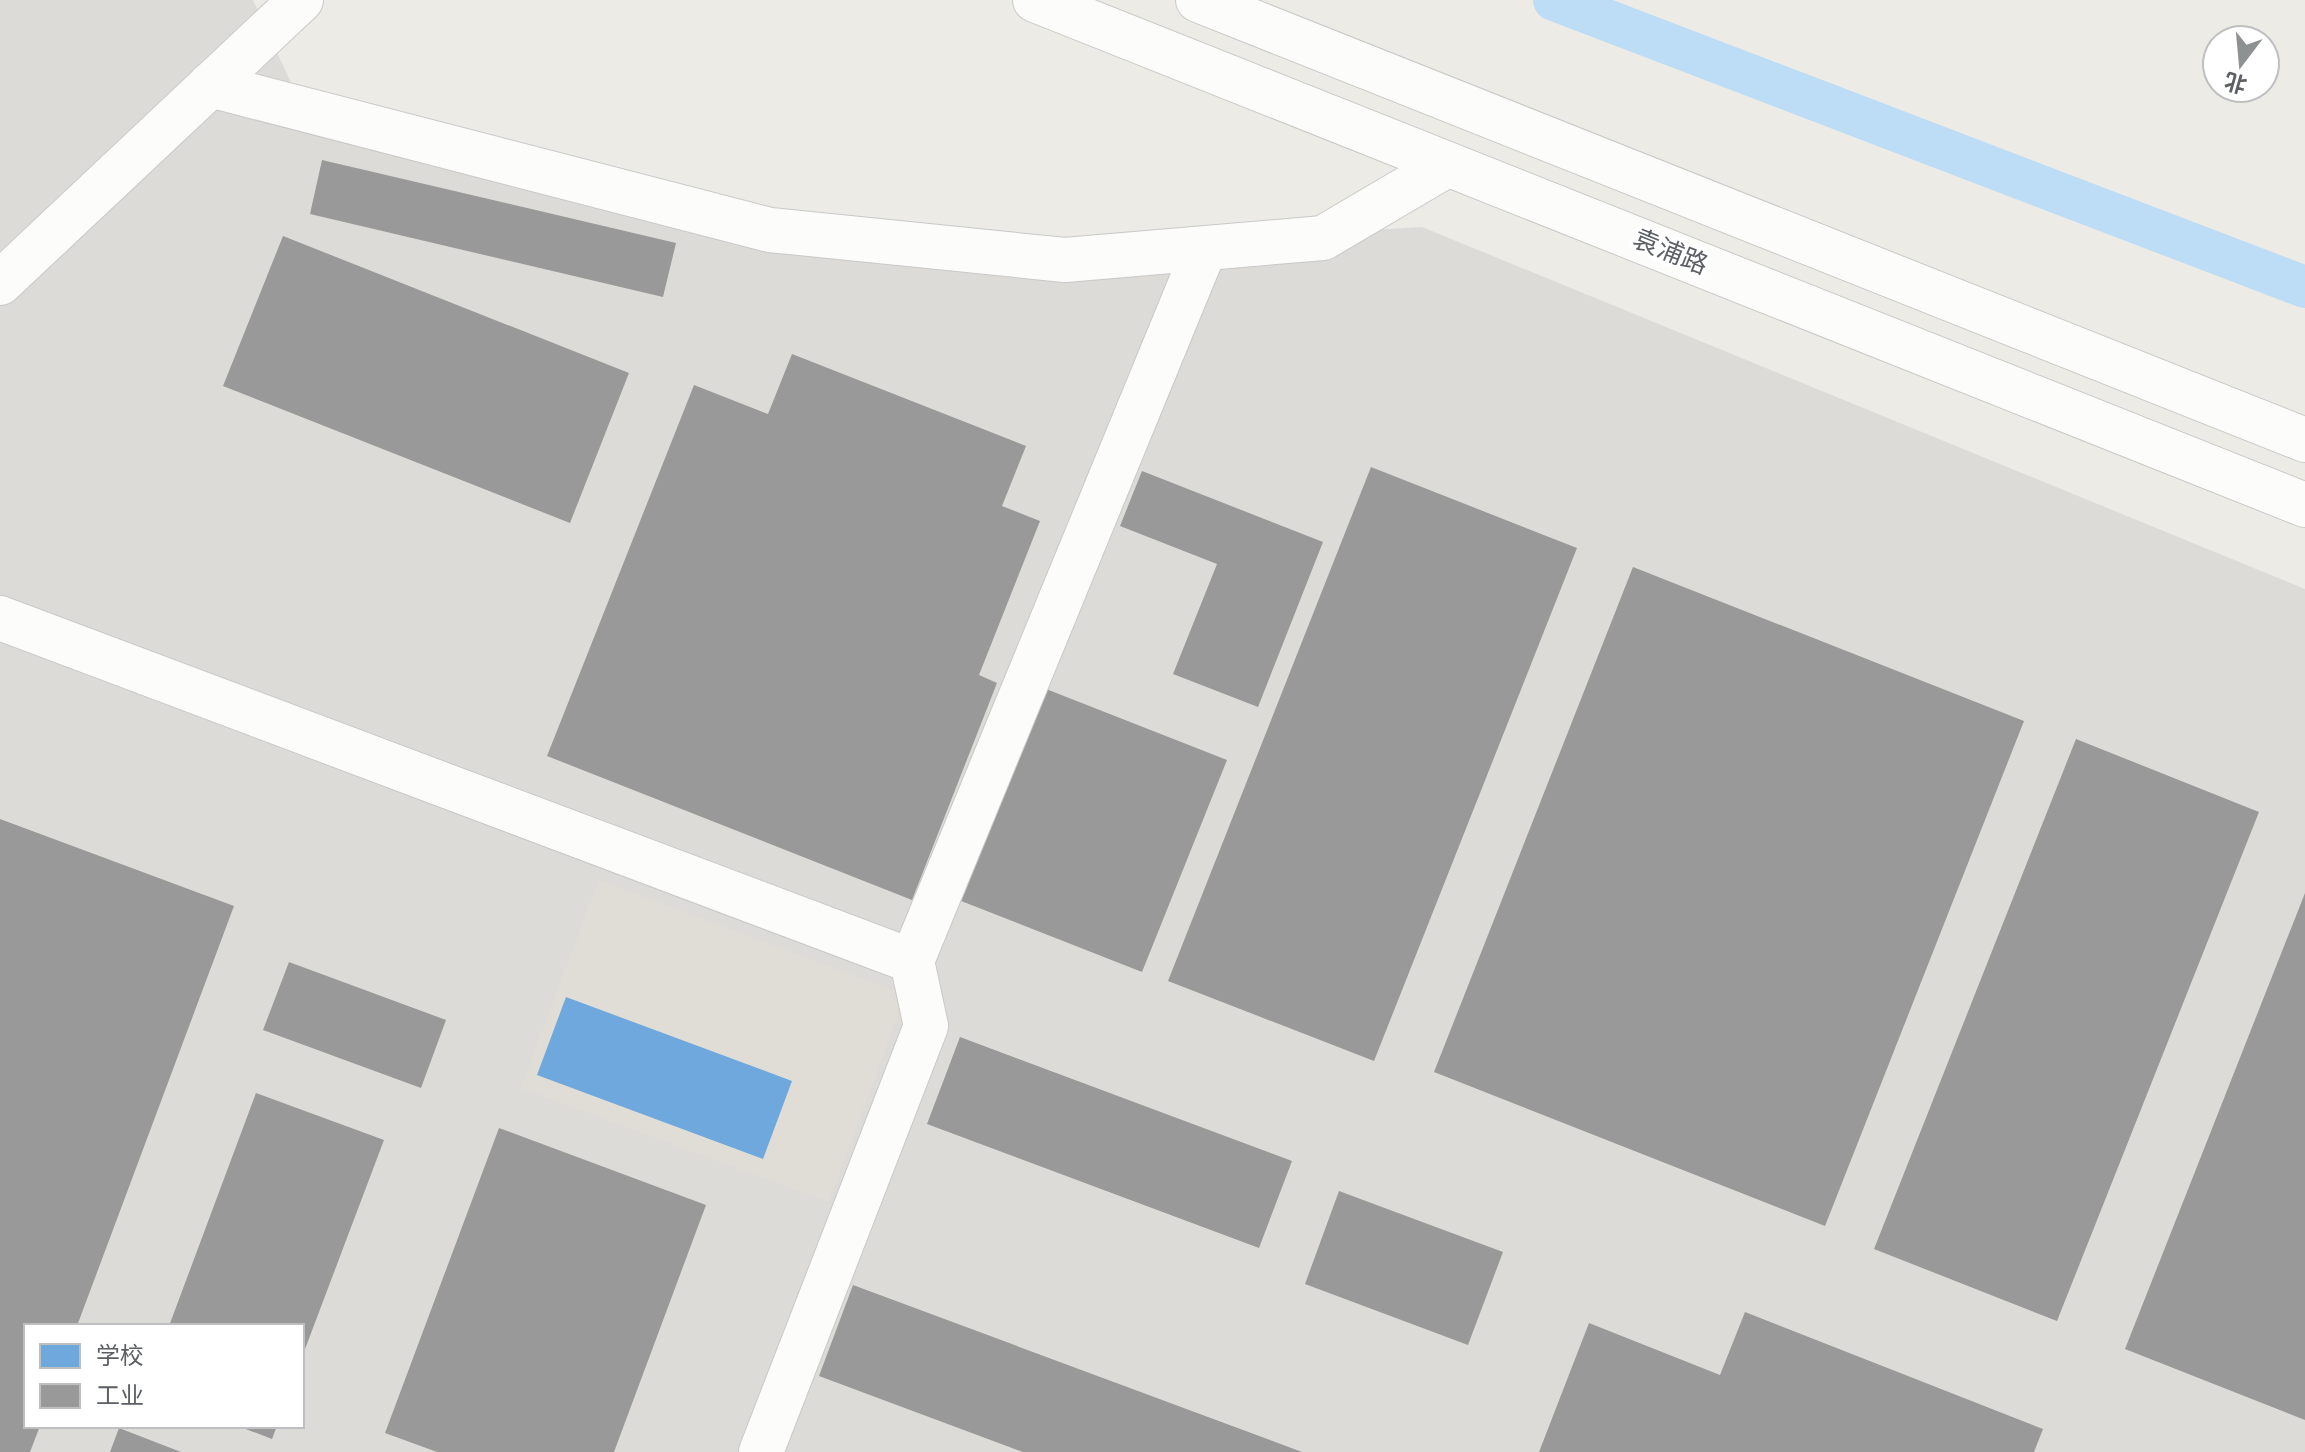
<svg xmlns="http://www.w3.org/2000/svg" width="2305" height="1452" font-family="'Sofia Sans Condensed','Noto Sans SC',sans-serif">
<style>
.industrial{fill:#dddbd7;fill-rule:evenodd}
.education{fill:#dfddd6}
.schools{fill:#6fa8dc}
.industry{fill:#999}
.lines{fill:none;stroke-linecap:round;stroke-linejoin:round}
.canal{stroke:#bcddf5;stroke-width:42}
.minor-casing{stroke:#c8c9c8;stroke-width:46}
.tertiary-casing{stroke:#c8c9c8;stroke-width:46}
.secondary-casing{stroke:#c8c9c8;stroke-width:46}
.minor{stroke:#fcfcfb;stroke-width:44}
.tertiary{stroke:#fcfcfb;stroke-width:44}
.secondary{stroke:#fcfcfb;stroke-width:44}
.labels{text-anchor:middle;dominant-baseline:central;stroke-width:8;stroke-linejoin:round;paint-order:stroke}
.street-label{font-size:26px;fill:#5c6064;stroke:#fff}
</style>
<rect width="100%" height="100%" fill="#ecebe6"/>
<!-- industrial -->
<path class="industrial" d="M0,0h253l45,98 566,162 558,-33 883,362v863h-2305zM26,1326h276v100h-276z"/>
<!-- education -->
<path class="education" d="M599,880l306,115 -76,207 -308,-114z"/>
<!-- schools -->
<path class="schools" d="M566,997l226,84 -29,78 -226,-84z"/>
<!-- industry -->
<path class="industry" d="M322,160l354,83 -13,54 -353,-83z
M283,236l346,137 -59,150 -347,-137z
M792,354l234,92 -24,60 38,15 -61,154 18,8 -85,217 -365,-144 147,-371 74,29z
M1371,467l206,81 -203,513 -206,-80z
M1142,471l181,71 -65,165 -85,-33 44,-110 -97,-38z
M1633,567l391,154 -199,505 -391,-154z
M1041,687l186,73 -85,212 -186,-73z
M2076,739l183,73 -202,509 -183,-72z
M0,819l234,87 -157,420h-51v100h14l-10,26h-30z
M2305,893v527l-180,-71z
M289,962l157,58 -25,68 -158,-58z
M960,1037l332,124 -33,87 -332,-124z
M256,1093l128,47 -82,217v-31h-133z
M499,1128l207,77 -92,247h-177l-52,-19z
M1339,1191l164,61 -35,93 -163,-61z
M853,1285l449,167h-279l-204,-76z
M1745,1312l298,117 -9,23h-495l50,-129 131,52z
M238,1426h39l-5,13z
M119,1428l62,24h-71z"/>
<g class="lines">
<!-- canal -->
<path class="canal" d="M1554,0l751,287"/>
<defs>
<path id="minor" d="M210,85l560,145 295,30 258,-22 124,-73
M0,618l912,343
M761,1452l165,-426 -14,-65 293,-713"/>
<path id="tertiary" d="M0,283l301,-283"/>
<path id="secondary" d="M1035,0l1270,505
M1198,0l1107,440"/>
</defs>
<!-- minor casing -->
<use href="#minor" class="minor-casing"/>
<!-- tertiary casing -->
<use href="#tertiary" class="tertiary-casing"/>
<!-- secondary casing -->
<use href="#secondary" class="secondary-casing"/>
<!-- minor -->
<use href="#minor" class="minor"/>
<!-- tertiary -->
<use href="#tertiary" class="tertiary"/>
<!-- secondary -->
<use href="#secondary" class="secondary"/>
</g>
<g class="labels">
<!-- street labels -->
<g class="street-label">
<text transform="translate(1670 253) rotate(22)">袁浦路</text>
</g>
</g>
<!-- legend -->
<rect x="24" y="1324" width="280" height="104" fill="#ffffff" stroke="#bebfc1" stroke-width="2"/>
<rect x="40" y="1344" width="40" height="24" fill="#6fa8dc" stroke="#bebfc1" stroke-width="2"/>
<text x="96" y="1364" font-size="24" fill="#5c6064">学校</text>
<rect x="40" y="1384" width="40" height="24" fill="#999999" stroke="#bebfc1" stroke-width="2"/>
<text x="96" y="1404" font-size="24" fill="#5c6064">工业</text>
<!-- north arrow -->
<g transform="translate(2241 64) rotate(196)"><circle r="38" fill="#ffffff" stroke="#bebfc1" stroke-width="2"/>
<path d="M0-6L14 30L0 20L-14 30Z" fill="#8e9192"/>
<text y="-12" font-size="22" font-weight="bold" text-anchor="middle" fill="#5c6064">北</text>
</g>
</svg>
